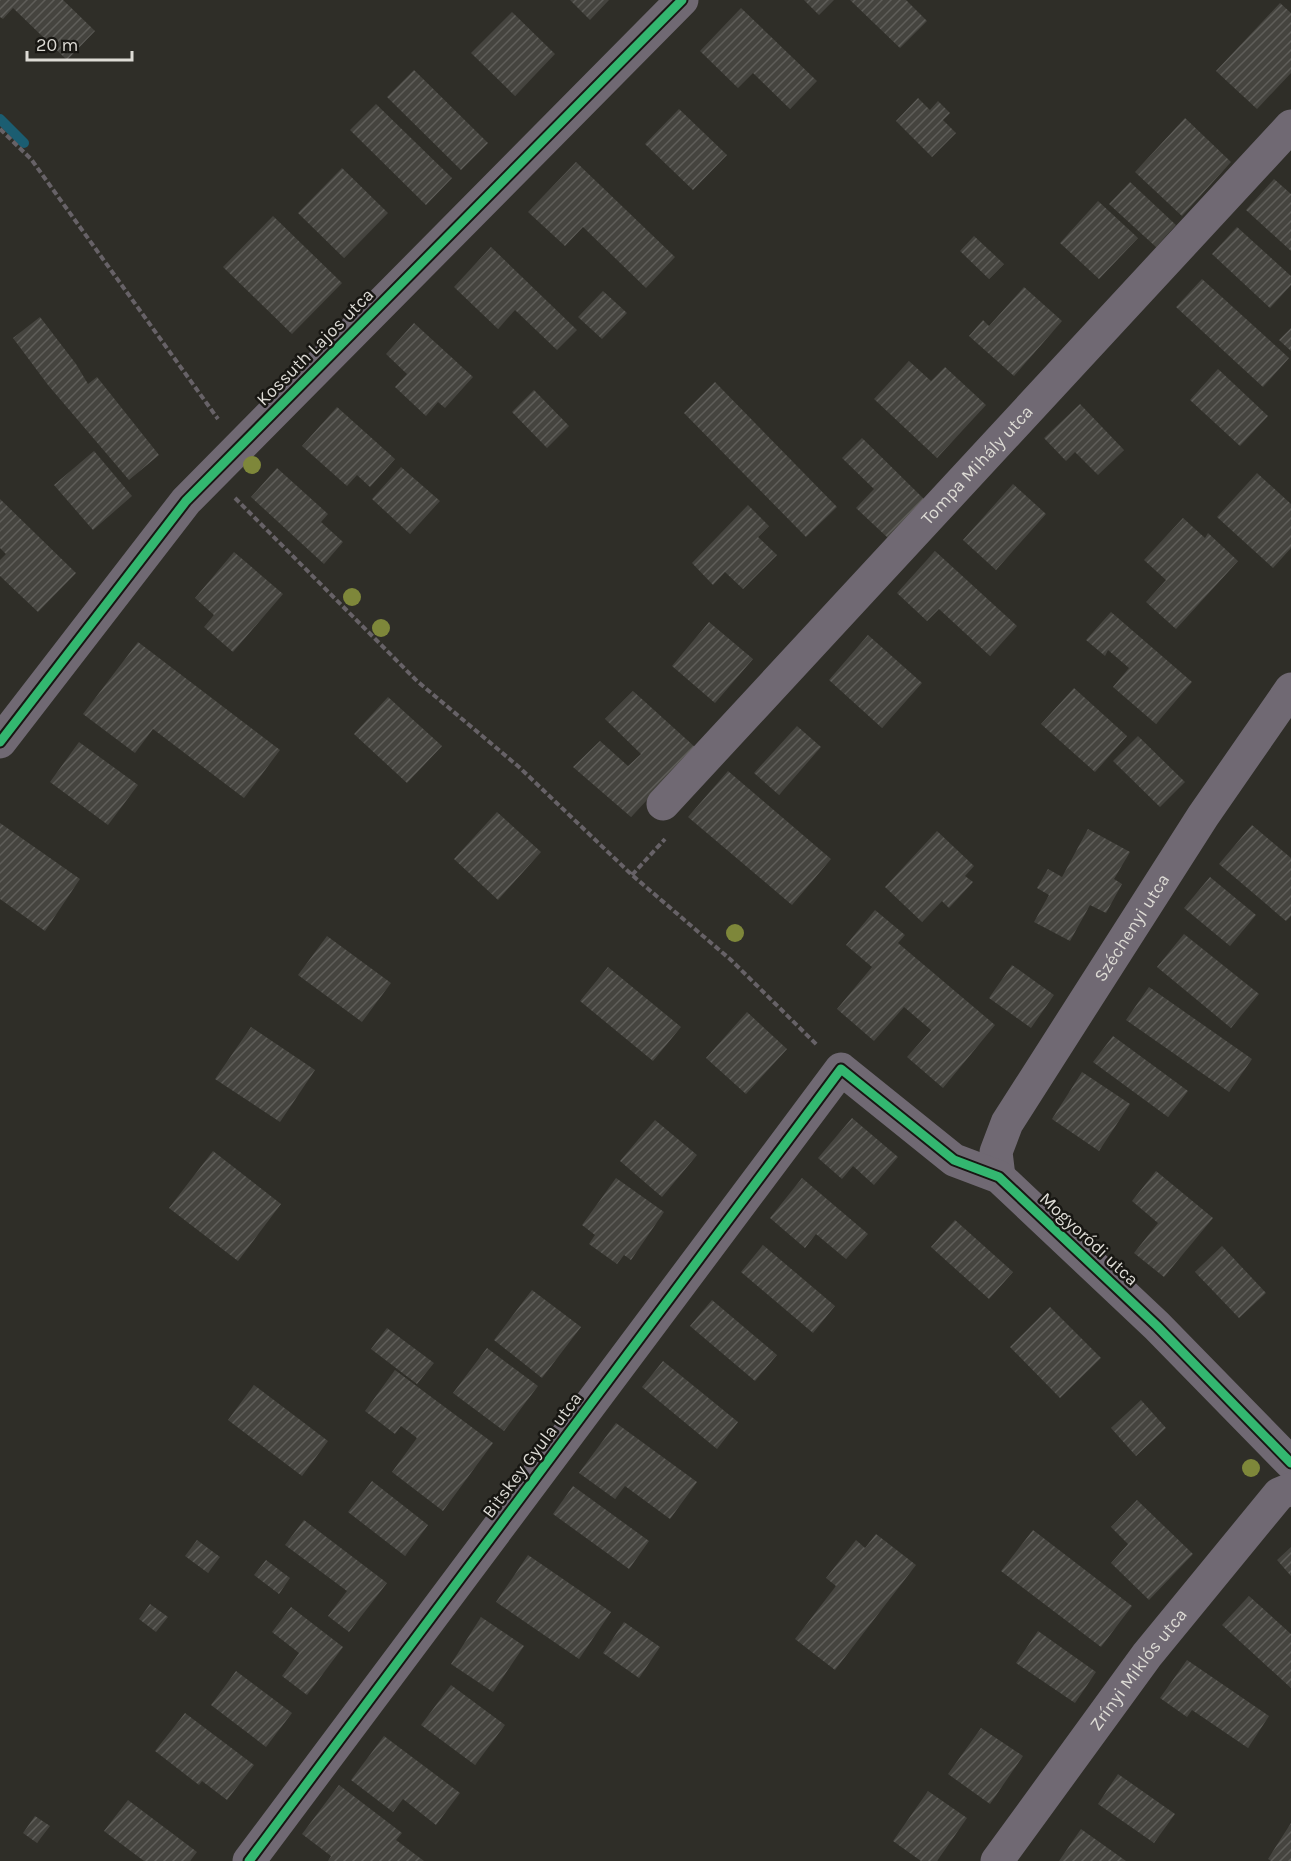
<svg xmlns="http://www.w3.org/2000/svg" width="1291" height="1861" font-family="Karla,sans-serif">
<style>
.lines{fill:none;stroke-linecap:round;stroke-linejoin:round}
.stream{stroke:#1b5d71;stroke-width:10}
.building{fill:url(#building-hatch)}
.path{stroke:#676267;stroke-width:4;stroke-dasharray:6 3;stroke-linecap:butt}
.street{stroke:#706973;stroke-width:33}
.cycleway-casing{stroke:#181713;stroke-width:13}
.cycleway{stroke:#33b770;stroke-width:9}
.tree{fill:#7e873a}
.labels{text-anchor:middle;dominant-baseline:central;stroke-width:5;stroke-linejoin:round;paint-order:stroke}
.street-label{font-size:18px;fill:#dddbd5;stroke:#181713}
</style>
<defs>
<pattern id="building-hatch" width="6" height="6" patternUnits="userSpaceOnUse" patternTransform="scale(1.5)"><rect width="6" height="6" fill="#45443f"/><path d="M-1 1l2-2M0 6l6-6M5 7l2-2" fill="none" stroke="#5f5e5a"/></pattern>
</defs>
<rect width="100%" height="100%" fill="#2f2e28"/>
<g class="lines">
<!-- stream -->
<path class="stream" d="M0,119l24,24"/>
</g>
<!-- building -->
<path class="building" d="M0,0h63l32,31 -28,29 -54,-52 -10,11 -3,-2z
M570,0h39l-19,20z
M804,0h30l-15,15z
M850,0h56l21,21 -27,27z
M1280,3l11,10v60l-34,36 -41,-38z
M741,8l76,73 -27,28 -37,-36 -15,15 -38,-37z
M512,12l43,42 -40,42 -44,-43z
M414,70l74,73 -27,27 -74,-73z
M918,98l12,12 8,-9 12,12 -7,7 13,13 -24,24 -36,-36z
M376,104l76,74 -26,27 -76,-75z
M679,109l48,46 -34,35 -48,-46z
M1185,118l46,44 -49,54 -47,-44z
M576,162l99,95 -29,31 -63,-61 -18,19 -37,-34z
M342,168l46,45 -44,45 -46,-45z
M1274,179l17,15v57l-45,-41z
M1130,182l46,43 -20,22 -47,-43z
M1098,201l40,37 -39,41 -39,-36z
M273,216l69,67 -50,51 -69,-67z
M1237,227l54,49v9l-21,23 -58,-54z
M974,236l30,28 -15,15 -29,-28z
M491,247l86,83 -20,20 -42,-40 -17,19 -44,-42z
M1202,279l87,79 -26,29 -87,-80z
M1024,287l38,34 -48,55 -45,-40 14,-16 6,6z
M603,291l24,22 -25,26 -24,-22z
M40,317l36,47 12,20 9,-7 62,78 -30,25 -81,-95 -35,-47z
M414,323l59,54 -28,31 -7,-6 -12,14 -31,-29 12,-13 -21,-20z
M1291,328v23l-12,-11z
M909,361l22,20 14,-14 41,38 -49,53 -63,-59z
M1218,369l50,47 -28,30 -50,-46z
M715,382l122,125 -31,30 -122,-124z
M534,390l35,36 -22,22 -35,-36z
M1080,404l44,46 -26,25 -23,-23 -9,9 -22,-23z
M337,407l58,52 -25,28 -13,-12 -10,11 -45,-40z
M862,438l63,62 -37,38 -32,-30 18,-19 -32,-31z
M94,451l38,45 -39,34 -39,-45z
M401,467l39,34 -30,33 -38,-35z
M277,468l51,46 -7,8 22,20 -19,22 -73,-67z
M1257,473l34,31v44l-18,20 -56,-51z
M1013,484l33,30 -50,56 -33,-30z
M0,499l76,74 -38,39 -38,-36v-16l6,-6 -6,-6z
M748,505l21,21 -11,11 19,18 -34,34 -18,-17 -12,13 -21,-22z
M1183,518l22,20 3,-5 30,28 -62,68 -30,-27 20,-22 -22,-20z
M935,551l82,75 -27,30 -51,-47 -12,12 -30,-28z
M234,552l49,42 -50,58 -29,-25 10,-12 -19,-17z
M1111,612l81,70 -36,42 -43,-37 16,-19 -21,-18 -3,6 -19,-16z
M709,622l44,37 -38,44 -43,-37z
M868,635l54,48 -40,45 -53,-48z
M138,642l142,108 -36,48 -91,-69 -18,24 -52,-39z
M1074,688l53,48 -32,36 -54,-48z
M633,691l63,57 -65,69 -58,-50 27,-26 28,25 13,-12 -36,-35z
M388,697l54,49 -35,37 -53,-49z
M797,726l24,21 -42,48 -25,-22z
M1138,736l47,46 -25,25 -47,-46z
M79,742l59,43 -30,40 -58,-43z
M728,771l103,88 -39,46 -104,-88z
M497,812l44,40 -43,48 -44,-41z
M0,823l80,56 -35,52 -45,-32z
M1252,825l39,33v58l-5,5 -67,-57z
M1088,829l42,23 -16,27 8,5 -16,29 -16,-8 -20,36 -36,-19 15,-27 -12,-7 11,-19 14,8z
M937,831l37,35 -9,10 8,6 -24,26 -7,-7 -20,21 -37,-35z
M1210,877l46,38 -26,31 -46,-38z
M875,910l30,25 -7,8 97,82 -52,63 -36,-31 24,-27 -27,-23 -30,34 -37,-32 35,-42 -26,-22z
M1184,934l75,60 -28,34 -74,-61z
M327,936l64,47 -29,39 -64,-47z
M1012,965l42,30 -23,33 -42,-30z
M608,967l73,60 -28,34 -73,-60z
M1149,987l103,72 -23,33 -103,-72z
M747,1012l40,37 -41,45 -40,-36z
M251,1027l64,43 -35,52 -65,-43z
M1113,1036l75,55 -20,26 -75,-55z
M1082,1072l48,32 -31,47 -47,-32z
M852,1118l46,39 -24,28 -21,-19 -11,13 -24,-21z
M655,1120l42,35 -35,42 -42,-36z
M213,1151l68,53 -43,57 -69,-53z
M1156,1171l57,47 -49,59 -30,-24 24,-30 -26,-22z
M616,1178l48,34 -33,48 -7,-5 -7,9 -28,-20 6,-9 -13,-10z
M802,1178l66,56 -22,25 -30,-25 -11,14 -35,-30z
M955,1220l58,52 -24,27 -58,-52z
M763,1245l72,61 -22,27 -72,-61z
M1222,1246l44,47 -27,25 -44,-46z
M532,1290l49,37 -39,51 -48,-38z
M712,1300l65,55 -22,26 -65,-55z
M1050,1307l51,51 -41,40 -50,-51z
M387,1328l47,35 -17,21 -46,-35z
M487,1348l51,38 -34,45 -51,-38z
M663,1361l75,61 -21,27 -75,-62z
M395,1370l98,73 -50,68 -51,-39 25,-34 -16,-12 -6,8 -30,-23z
M254,1385l74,56 -26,35 -74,-56z
M1141,1400l25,28 -30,28 -25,-28z
M616,1423l81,59 -27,37 -45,-33 -10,13 -36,-26z
M372,1481l56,44 -23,31 -57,-44z
M573,1486l76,55 -20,28 -76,-55z
M1137,1500l56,54 -44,46 -38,-37 17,-19 -17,-17z
M304,1520l83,63 -38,49 -21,-16 19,-25 -62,-46z
M1033,1530l99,76 -31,41 -100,-76z
M876,1534l40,31 -81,105 -40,-31 41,-53 -10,-8 30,-38 9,8z
M197,1540l23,17 -12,16 -23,-17z
M1291,1547v29l-14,-16z
M528,1555l83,57 -32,47 -83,-57z
M266,1560l24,18 -11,16 -25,-19z
M1249,1596l42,38v54l-69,-63z
M150,1604l18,13 -12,15 -17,-13z
M291,1607l52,40 -36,48 -25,-19 17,-23 -27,-21z
M481,1617l43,29 -31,46 -42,-28z
M624,1622l36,25 -21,31 -36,-25z
M1038,1631l58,41 -21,31 -59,-40z
M1187,1660l82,56 -21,32 -56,-38 -5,7 -27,-19z
M236,1671l56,42 -26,34 -55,-42z
M451,1685l54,40 -30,40 -54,-40z
M185,1713l69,52 -27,35 -25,-19 -3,4 -44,-34z
M981,1728l42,28 -33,48 -42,-30z
M384,1736l76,57 -24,32 -33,-26 -10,13 -42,-32z
M1118,1774l57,40 -21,29 -56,-39z
M339,1785l63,48 -6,7 28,21h-96l3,-5 -29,-22z
M928,1791l39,27 -30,43h-16l-28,-20z
M128,1800l69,52 -7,9h-46l-40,-30z
M35,1816l15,10 -13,17 -14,-10z
M1291,1823v38h-20l-3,-2z
M1081,1829l45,32h-67z"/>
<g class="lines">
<!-- path -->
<path class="path" d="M0,129l31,30 187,260
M235,498l182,183 102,86 113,108 99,85 86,85
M632,875l33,-36"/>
<!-- street -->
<g class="street">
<path d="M0,742l186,-241 496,-501"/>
<path id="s1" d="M663,804l628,-678"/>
<path id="s2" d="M999,1177l-3,-25 11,-29 196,-307 88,-127"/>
<path d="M249,1861l592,-792 113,91 45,17 158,149 134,137"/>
<path id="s3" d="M997,1861l150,-206 132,-161 12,-5"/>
</g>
<defs>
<path id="cycleway" d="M0,742l186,-241 496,-501
M249,1861l592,-792 113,91 45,17 158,149 134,137"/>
</defs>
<!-- cycleway casing -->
<use href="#cycleway" class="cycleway-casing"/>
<!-- cycleway -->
<use href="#cycleway" class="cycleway"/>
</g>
<!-- trees -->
<g class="tree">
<circle cx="252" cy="465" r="9"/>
<circle cx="352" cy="597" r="9"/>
<circle cx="381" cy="628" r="9"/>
<circle cx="735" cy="933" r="9"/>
<circle cx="1251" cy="1468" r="9"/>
</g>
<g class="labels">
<!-- street labels -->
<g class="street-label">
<text transform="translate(315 347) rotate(-45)">Kossuth Lajos utca</text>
<text stroke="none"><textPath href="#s1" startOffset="462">Tompa Mihály utca</textPath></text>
<text stroke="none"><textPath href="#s2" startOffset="288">Széchenyi utca</textPath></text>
<text transform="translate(1089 1239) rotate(43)">Mogyoródi utca</text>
<text transform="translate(532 1455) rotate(-53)">Bitskey Gyula utca</text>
<text stroke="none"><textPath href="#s3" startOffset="238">Zrínyi Miklós utca</textPath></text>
</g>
</g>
<!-- scale -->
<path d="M27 51v9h105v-9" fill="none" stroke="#dddbd5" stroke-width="3"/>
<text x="36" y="51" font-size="18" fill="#dddbd5" stroke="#181713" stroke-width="4.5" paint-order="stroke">20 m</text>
</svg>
